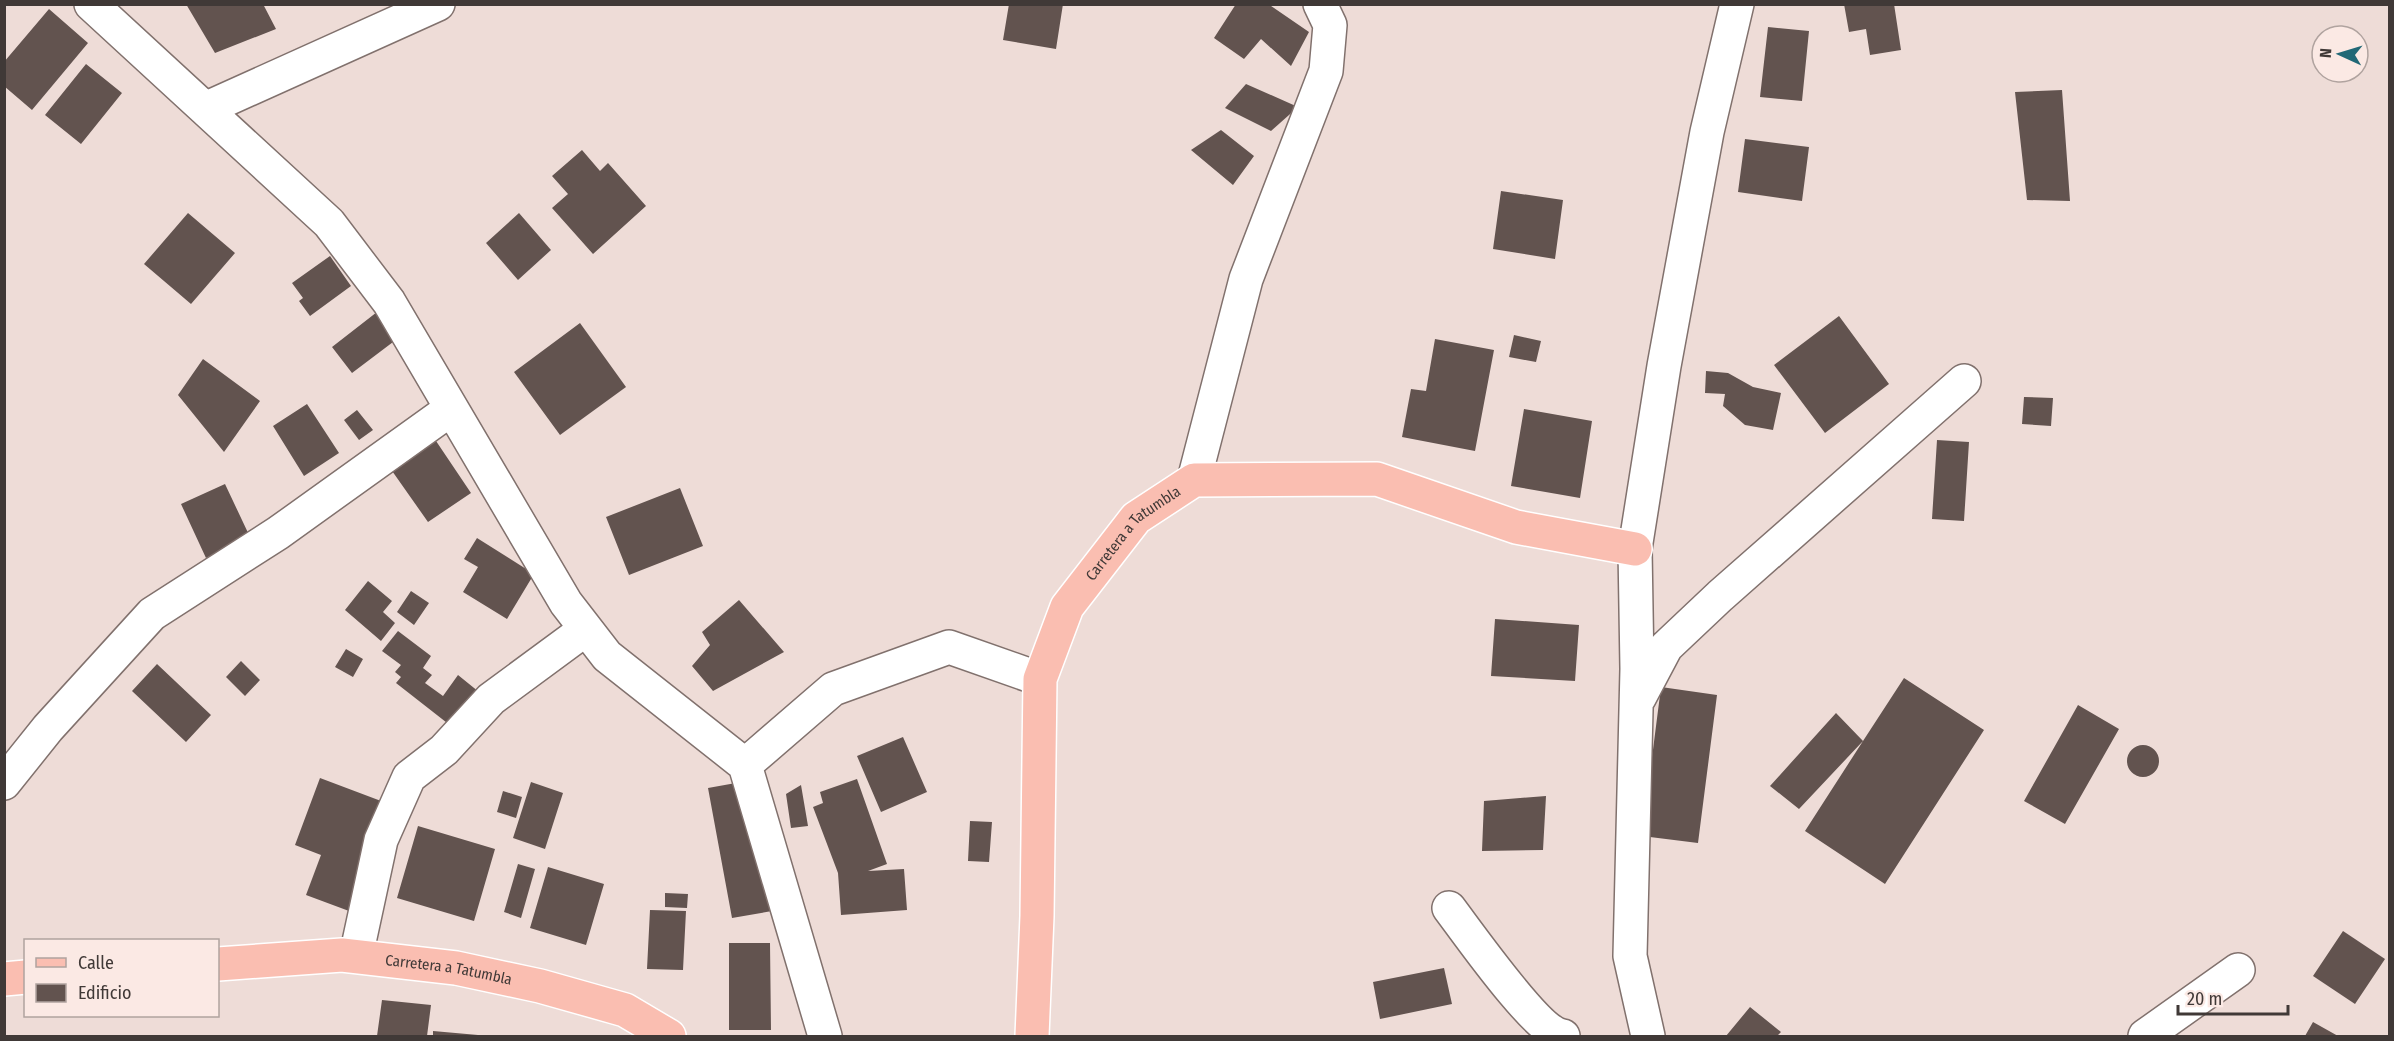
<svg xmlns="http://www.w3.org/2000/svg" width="2394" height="1041" font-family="'Fira Sans Condensed',sans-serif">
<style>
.building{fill:#62534f}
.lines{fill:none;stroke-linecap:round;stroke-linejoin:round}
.minor-casing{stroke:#81716d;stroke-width:36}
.major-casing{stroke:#fff;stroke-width:36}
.minor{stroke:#fff;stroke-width:33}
.major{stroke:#fabeb1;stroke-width:33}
.labels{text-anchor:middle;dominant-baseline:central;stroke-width:6;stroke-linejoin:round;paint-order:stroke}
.street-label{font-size:15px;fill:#403937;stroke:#fbe9e4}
</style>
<rect width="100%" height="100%" fill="#eedcd7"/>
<!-- building -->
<path class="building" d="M186,4h77l13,25 -61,24z
M1009,4h54l-7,45 -53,-9z
M1236,4h32l41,28 -18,34 -30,-27 -17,20 -30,-21z
M1844,4h50l7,46 -31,5 -4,-26 -17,3z
M49,9l39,34 -56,67 -28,-24v-24z
M1768,27l41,4 -7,70 -42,-4z
M86,64l36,29 -41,51 -36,-29z
M1246,84l52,23 -27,24 -46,-23z
M2062,90l8,111 -43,-1 -12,-108z
M1221,130l33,26 -21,29 -42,-35z
M1745,139l64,8 -7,54 -64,-9z
M582,150l18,21 8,-8 38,43 -53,48 -41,-46 16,-14 -16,-18z
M1501,191l62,9 -8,59 -62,-10z
M188,213l47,40 -44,51 -47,-40z
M519,213l32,37 -33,30 -32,-37z
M330,256l21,30 -41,30 -11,-15 4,-3 -11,-15z
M377,312l20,27 -45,34 -20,-26z
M1839,316l50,68 -64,49 -51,-68z
M580,323l46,64 -66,48 -46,-63z
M1514,335l27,6 -5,21 -27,-5z
M1435,339l59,11 -19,101 -73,-14 9,-48 15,2z
M203,359l57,42 -36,51 -46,-57z
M1706,371l22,2 25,14 28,6 -8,37 -28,-5 -22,-19 2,-12 -20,-1z
M2024,397l29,1 -2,28 -29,-2z
M307,404l32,49 -35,23 -31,-50z
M1524,409l68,12 -12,77 -69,-12z
M357,410l16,20 -14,10 -15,-20z
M434,438l37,55 -43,29 -38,-54z
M1937,440l32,2 -5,79 -32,-2z
M225,484l25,53 -44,21 -25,-54z
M680,488l23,58 -74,29 -23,-58z
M477,538l57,36 -27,45 -44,-27 15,-25 -14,-8z
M368,581l24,20 -9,11 12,11 -14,18 -36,-31z
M411,591l18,12 -15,22 -17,-13z
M739,600l45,52 -71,39 -21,-25 18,-21 -8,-13z
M1495,619l84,6 -4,56 -84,-5z
M398,631l33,25 -8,12 9,7 -7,8 18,13 15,-21 21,17 -28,34 -55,-43 5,-6 -6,-5 6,-7 -19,-14z
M346,649l17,10 -10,18 -18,-10z
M241,661l19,19 -15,16 -19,-19z
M157,664l54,51 -25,27 -54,-51z
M1904,678l80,52 -99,154 -80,-53 58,-90 -64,68 -29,-23 66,-73 27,28z
M1661,687l56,8 -19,148 -56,-7z
M2078,705l41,24 -54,95 -41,-23z
M903,737l24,55 -46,20 -24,-56z
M2127 761a16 16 0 1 1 32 0a16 16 0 1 1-32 0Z
M320,778l69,26 -40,107 -43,-16 15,-40 -26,-10z
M857,779l30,85 -19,7 36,-2 3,41 -66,5 -3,-42 -25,-66 10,-4 -3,-11z
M747,781l25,130 -40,7 -24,-130z
M531,782l32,11 -18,56 -32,-11z
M801,785l7,41 -17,2 -5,-34z
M503,791l19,6 -6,21 -19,-6z
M1546,796l-3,54 -61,1 2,-50z
M970,821l22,1 -3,40 -21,-1z
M418,826l77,23 -21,72 -77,-23z
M518,864l17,5 -14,49 -17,-6z
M548,867l56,17 -18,61 -56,-17z
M665,893l23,1 -1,14 -22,-1z
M650,910l36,1 -3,59 -36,-1z
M2343,931l42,28 -30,45 -42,-28z
M729,943h41l1,87h-42z
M1444,968l8,36 -72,15 -7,-37z
M382,1000l49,5 -4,31h-50z
M1750,1007l31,25 -4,4h-51z
M2313,1022l25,14h-33z
M433,1031l45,4v1h-45z"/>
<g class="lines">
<defs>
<path id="minor" d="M91,4l238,219 60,79 177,301 41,53 138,109 80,271
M205,109l233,-105
M1194,480l52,-201 80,-208 4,-46 -10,-21
M1639,698l27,-51 54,-51 244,-215
M745,765l88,-76 116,-42 91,32
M4,783l44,-55 104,-114 126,-81 173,-124
M1449,908c19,25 88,124 114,128
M356,956l25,-116 28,-63 35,-27 47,-51 95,-70
M1648,1036l-18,-80 7,-287 -2,-120 29,-183 43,-234 30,-128
M2145,1036l93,-66"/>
<g id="major">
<path id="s1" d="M218,964l124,-9 114,13 84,18 85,24 44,26"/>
<path d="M4,979l22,-2"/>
<path id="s2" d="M1032,1036l5,-120 3,-237 27,-72 69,-89 58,-38 183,-1 139,48 119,22"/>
</g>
</defs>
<!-- minor casing -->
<use href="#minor" class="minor-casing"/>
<!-- major casing -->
<use href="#major" class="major-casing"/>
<!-- minor -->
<use href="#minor" class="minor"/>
<!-- major -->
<use href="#major" class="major"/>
</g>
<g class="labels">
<!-- street labels -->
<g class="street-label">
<text stroke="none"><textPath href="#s2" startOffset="534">Carretera a Tatumbla</textPath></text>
<text stroke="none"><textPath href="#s1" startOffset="232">Carretera a Tatumbla</textPath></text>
</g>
</g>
<!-- border -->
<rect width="2394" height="1041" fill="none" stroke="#403937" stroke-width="12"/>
<!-- legend -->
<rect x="24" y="939" width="195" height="78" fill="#fbe9e4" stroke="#b0a39f" stroke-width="1.5"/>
<rect x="36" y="958" width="30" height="9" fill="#fabeb1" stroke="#b0a39f" stroke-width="1.5"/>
<text x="78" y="969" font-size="18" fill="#403937">Calle</text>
<rect x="36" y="984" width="30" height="18" fill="#62534f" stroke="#b0a39f" stroke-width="1.5"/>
<text x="78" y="999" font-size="18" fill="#403937">Edificio</text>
<!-- north arrow -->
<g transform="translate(2340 54) rotate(274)"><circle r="28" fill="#fbe9e4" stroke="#b0a39f" stroke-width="1.5"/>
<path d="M0-4.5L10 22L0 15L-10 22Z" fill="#216876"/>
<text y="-9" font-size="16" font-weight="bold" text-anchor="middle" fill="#403937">N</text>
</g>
<!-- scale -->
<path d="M2178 1005v9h110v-9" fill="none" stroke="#403937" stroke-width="3"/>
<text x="2187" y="1005" font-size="18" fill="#403937" stroke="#fbe9e4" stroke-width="4.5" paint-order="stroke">20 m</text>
</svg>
